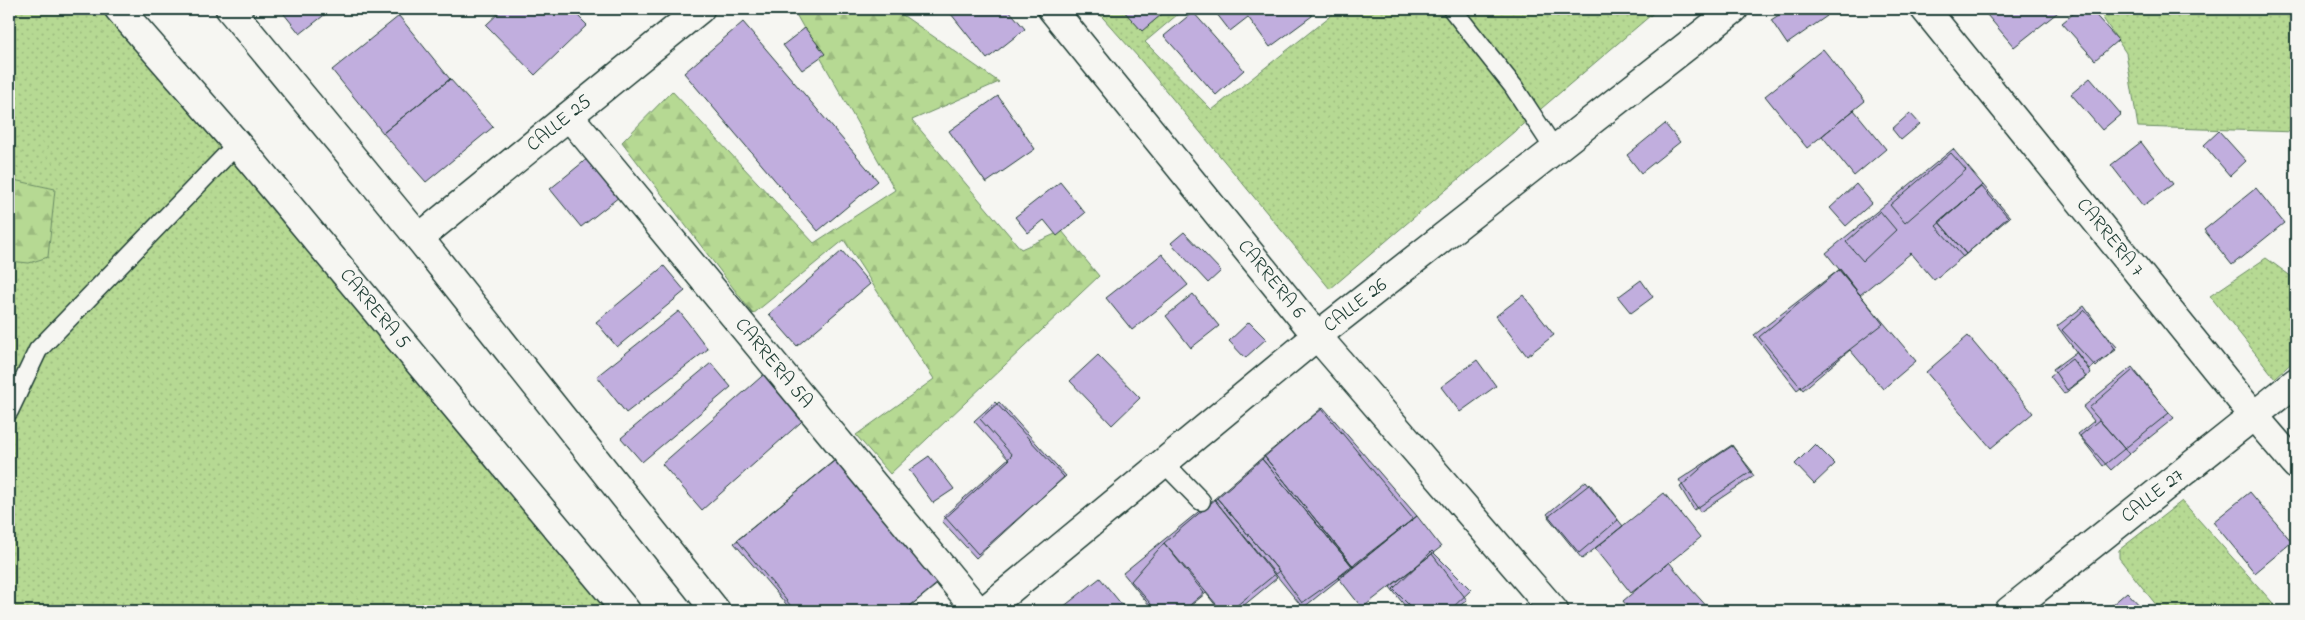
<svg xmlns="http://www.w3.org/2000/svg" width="2305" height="620" font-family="'Indie Flower',sans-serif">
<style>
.green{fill:url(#green-dots);stroke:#6a8b64}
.forest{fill:url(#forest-firs);stroke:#6a8b64}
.building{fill:#c1aede;stroke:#1f3d34}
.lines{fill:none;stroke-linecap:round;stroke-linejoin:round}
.lane-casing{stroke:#1f3d34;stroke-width:21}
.street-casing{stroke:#1f3d34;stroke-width:31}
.secondary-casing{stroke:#1f3d34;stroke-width:31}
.lane{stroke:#f6f6f2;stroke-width:18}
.street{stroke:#f6f6f2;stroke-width:28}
.secondary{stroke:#f6f6f2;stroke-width:28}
.labels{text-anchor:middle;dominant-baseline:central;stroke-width:5;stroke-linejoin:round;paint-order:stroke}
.street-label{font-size:20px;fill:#1f3d34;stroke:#f6f6f2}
</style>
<defs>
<pattern id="green-dots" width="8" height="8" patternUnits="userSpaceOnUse" patternTransform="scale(1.25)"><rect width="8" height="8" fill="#b6d993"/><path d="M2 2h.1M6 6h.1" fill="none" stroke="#9cbb7f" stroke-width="1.8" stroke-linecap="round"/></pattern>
<pattern id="forest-firs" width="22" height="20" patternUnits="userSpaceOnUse" patternTransform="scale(1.25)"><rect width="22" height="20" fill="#b6d993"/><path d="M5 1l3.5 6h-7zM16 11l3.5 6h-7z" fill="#9cbb7f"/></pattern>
</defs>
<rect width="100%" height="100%" fill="#f6f6f2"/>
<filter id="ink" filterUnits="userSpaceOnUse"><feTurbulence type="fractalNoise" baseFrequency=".02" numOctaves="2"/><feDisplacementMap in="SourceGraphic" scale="10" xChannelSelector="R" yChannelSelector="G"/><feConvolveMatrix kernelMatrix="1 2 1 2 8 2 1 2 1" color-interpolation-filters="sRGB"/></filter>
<g filter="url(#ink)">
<!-- green -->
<path class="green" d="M9,9h92l193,225 313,377h-598z
M1095,9h89l-39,33 67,68 127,-101h319l-328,280 -192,-232z
M2097,9h199v123l-158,-5 -12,-74z
M2266,258l30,22v79l-21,19 -65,-82z
M2182,501l98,110h-119l-42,-53v-8z"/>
<!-- forest -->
<path class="forest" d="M793,9h101l105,73 -87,38 109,129 41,-18 37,45 -209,198 -34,-39 78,-56 -90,-139 -91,74 -131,-172 50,-51 142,152 81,-53z
M9,179l46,10 -7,68 -19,6 -20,-2z"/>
<!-- building -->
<path class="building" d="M280,9h52l-32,25z
M503,9h68l16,16 -52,50 -49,-50z
M947,9h61l17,20 -38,30z
M1122,9h46l-26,22z
M1213,9h94l5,7 -42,31 -22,-30 -18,14z
M1788,9h34l5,7 -40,28 -16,-24z
M1982,9h80l-48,38z
M2079,9h11l28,31 -23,20 -33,-37z
M1193,12l51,58 -28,25 -52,-59z
M399,16l51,63 -67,54 -51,-63z
M743,22l135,159 -60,50 -134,-158z
M805,28l20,26 -23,16 -19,-25z
M1823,49l42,52 -58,47 -42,-52z
M2090,78l31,36 -19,16 -31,-36z
M450,79l43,48 -67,55 -43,-49z
M998,96l37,53 -49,34 -37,-52z
M1854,110l32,39 -32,27 -32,-40z
M1910,113l10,11 -19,16 -9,-11z
M1665,124l15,18 -39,31 -14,-18z
M2219,131l27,30 -16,15 -26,-31z
M2141,142l32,42 -30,22 -32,-41z
M1953,149l30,36 -44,37 27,32 -32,26 -23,-27 -51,42 -34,-42z
M1951,153l15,17 -61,53 -15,-18z
M593,154l31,39 -43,34 -31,-38z
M1060,182l25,31 -28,23 -13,-16 -16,13 -13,-16z
M1856,184l16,19 -26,23 -16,-18z
M1983,185l27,32 -44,37 -27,-32z
M1981,186l27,31 -45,40 -27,-31z
M2256,188l28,35 -52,42 -28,-35z
M1880,211l16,19 -33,31 -17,-19z
M1184,232l37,39 -13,12 -37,-40z
M842,251l28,33 -73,62 -28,-32z
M1162,254l26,31 -56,45 -26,-32z
M664,266l21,25 -68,56 -21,-25z
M1840,269l43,55 -86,66 -43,-55z
M1839,270l77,91 -33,28 -33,-39 -47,40 -44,-53z
M1641,280l12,17 -22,16 -13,-16z
M1193,294l26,32 -28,22 -25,-32z
M1523,295l31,40 -27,21 -31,-40z
M2084,306l32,44 -27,19 -32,-43z
M2084,310l33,37 -21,20 -34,-37z
M679,311l29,38 -82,64 -29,-37z
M1249,322l17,17 -21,19 -16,-17z
M1968,336l65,77 -42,35 -65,-76z
M2076,352l15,21 -24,17 -14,-21z
M1098,355l42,43 -28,27 -42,-44z
M2072,359l14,18 -22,17 -14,-18z
M1477,360l19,26 -36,26 -19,-25z
M711,363l20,24 -89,75 -21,-24z
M2132,367l37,46 -66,53 -25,-32 16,-13 -11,-14z
M769,370l40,45 -107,95 -40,-46z
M2133,370l41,48 -45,36 -40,-46z
M995,402l69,75 -88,81 -34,-37 67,-61 -35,-39z
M999,402l67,74 -88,78 -34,-38 68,-61 -32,-36z
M1323,407l94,109 -64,51 -91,-108z
M1322,409l91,110 -59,48 -90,-111z
M2099,420l30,34 -18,16 -31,-34z
M1815,444l20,20 -21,20 -19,-20z
M1732,445l22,31 -54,36 -21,-32z
M1732,446l20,25 -58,39 -14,-23 28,-25z
M929,456l25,33 -21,14 -24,-33z
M1264,456l90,111 -51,41 -89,-109z
M838,458l101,124 -35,29h-109l-58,-71z
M836,459l103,124 -35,28h-112l-58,-68z
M1262,459l91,108 -51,36 -23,-32 -62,-73z
M1586,481l32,39 -39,33 -32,-39z
M1590,484l33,42 -41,33 -34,-42z
M2250,492l42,50 -37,31 -42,-51z
M1664,493l36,45 -69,55 -36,-45z
M1217,498l62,73 -49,40h-8l-58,-68z
M1214,499l63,79 -40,33h-17l-14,-18 -22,18h-30l-31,-38z
M1417,516l24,31 -79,61 -24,-31z
M1164,543l40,50 -21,18h-26l-26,-30z
M1432,551l39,39 -22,21h-34l-22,-22z
M1432,554l35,46 -14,11h-44l-19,-24z
M1669,562l22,27 20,22h-80l-8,-10z
M1100,578l27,33h-69z
M2127,592l18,19h-40z"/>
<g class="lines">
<defs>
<path id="lane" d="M1452,9l61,77 42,64
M9,411l29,-61 199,-206
M1164,463l37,38"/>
<g id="street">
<path id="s1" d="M1052,9l265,327 237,275"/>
<path id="s2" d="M1925,9l329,407 42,49"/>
<path id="s3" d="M569,116l409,495"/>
<path id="s4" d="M419,238l281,-229"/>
<path id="s5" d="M984,611l333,-275 417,-327"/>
<path id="s6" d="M2009,611l287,-229"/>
</g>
<g id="secondary">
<path id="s7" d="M119,9l118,135 389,467"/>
<path d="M230,9l189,229 297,373"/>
</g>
</defs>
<!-- lane casing -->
<use href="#lane" class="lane-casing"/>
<!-- street casing -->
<use href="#street" class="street-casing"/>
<!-- secondary casing -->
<use href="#secondary" class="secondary-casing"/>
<!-- lane -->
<use href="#lane" class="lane"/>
<!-- street -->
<use href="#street" class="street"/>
<!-- secondary -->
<use href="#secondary" class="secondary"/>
</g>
</g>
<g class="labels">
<!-- street labels -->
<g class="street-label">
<text stroke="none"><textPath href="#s4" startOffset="181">CALLE 25</textPath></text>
<text stroke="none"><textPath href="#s2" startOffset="294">CARRERA 7</textPath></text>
<text stroke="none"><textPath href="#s1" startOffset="348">CARRERA 6</textPath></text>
<text stroke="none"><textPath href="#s5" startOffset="481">CALLE 26</textPath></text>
<text stroke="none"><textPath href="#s7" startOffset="394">CARRERA 5</textPath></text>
<text stroke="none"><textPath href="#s3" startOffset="321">CARRERA 5A</textPath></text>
<text stroke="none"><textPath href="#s6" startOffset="184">CALLE 27</textPath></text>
</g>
</g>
<!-- margin -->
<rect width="2305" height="620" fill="none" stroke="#f6f6f2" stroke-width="30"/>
<rect x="15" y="15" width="2275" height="590" fill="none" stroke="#1f3d34" stroke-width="2" filter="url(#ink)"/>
</svg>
